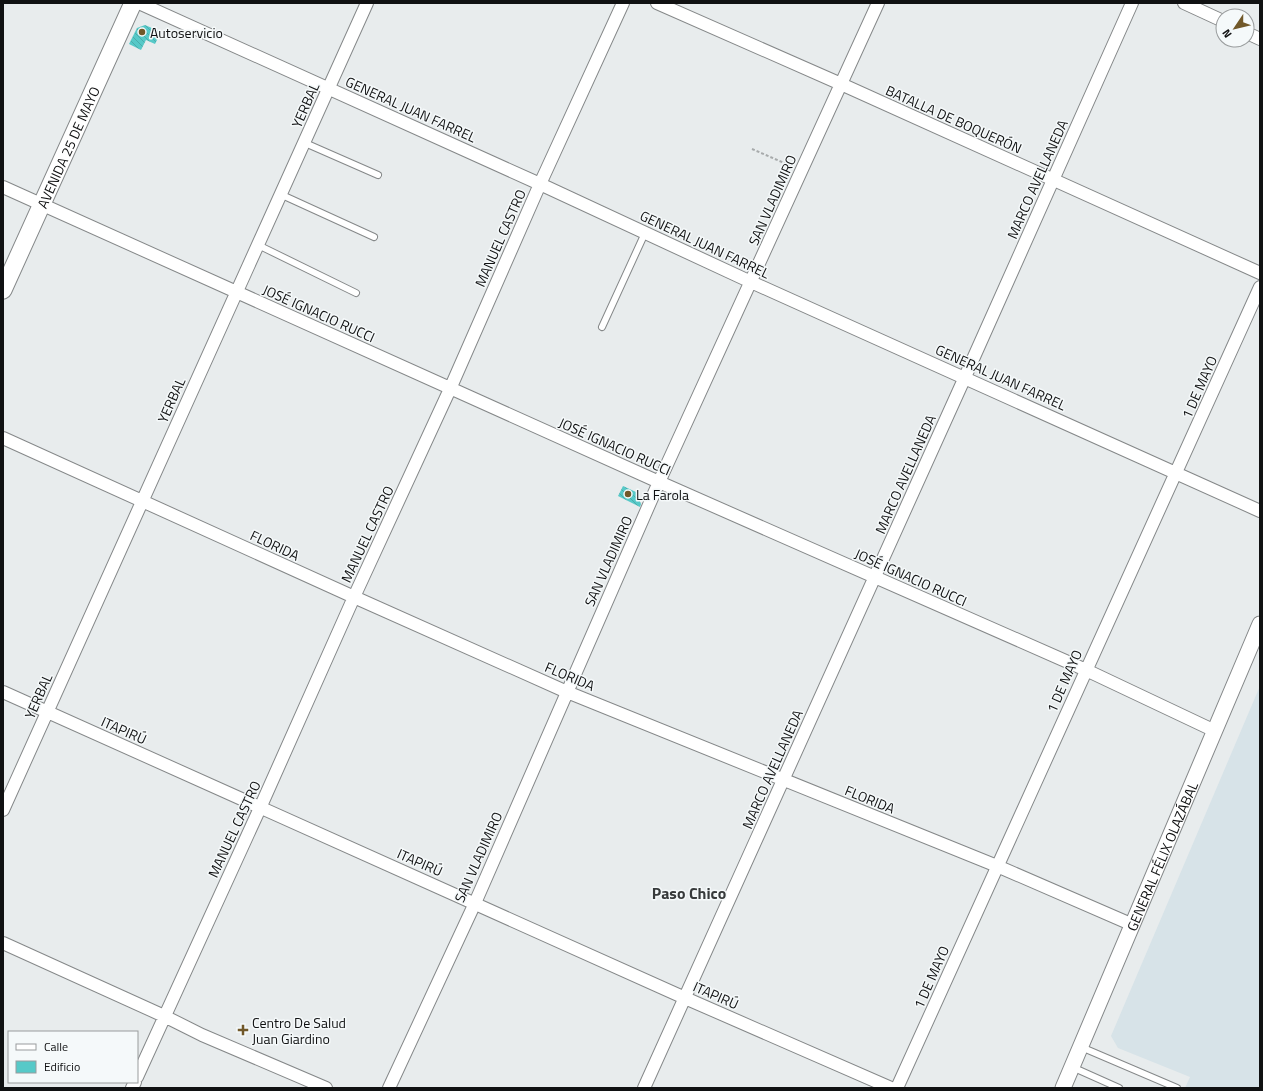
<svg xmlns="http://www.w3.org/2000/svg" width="1263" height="1091" font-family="'Titillium Web',sans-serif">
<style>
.built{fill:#d7e3e8}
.building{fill:url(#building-back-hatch)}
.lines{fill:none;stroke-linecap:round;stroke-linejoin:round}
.service-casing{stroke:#858889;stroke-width:8}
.minor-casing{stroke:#858889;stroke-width:14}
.tertiary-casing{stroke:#858889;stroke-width:17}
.secondary-casing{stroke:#858889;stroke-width:19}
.path{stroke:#a7aaab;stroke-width:2;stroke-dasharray:3 2;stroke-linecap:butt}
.service{stroke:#fff;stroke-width:6}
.minor{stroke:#fff;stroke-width:12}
.tertiary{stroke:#fff;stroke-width:15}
.secondary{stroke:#fff;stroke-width:17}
.poi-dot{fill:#715829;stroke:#f5f9fa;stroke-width:1.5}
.labels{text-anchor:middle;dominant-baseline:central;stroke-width:3;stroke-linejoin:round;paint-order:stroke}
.poi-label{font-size:14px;fill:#101112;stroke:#f5f9fa;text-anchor:start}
.street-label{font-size:14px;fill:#101112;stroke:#f5f9fa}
.quarter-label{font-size:16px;font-weight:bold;fill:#373a3b;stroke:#f5f9fa}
</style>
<defs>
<pattern id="building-back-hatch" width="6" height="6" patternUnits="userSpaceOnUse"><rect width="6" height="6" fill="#56c9c8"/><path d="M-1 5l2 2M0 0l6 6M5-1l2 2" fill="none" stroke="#4aacab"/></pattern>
</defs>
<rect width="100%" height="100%" fill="#e8eced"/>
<!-- built -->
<path class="built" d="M1260,686v402h-75l5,-11 -72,-29 -7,-12z"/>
<!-- building -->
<path class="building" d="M145,25l16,7 -6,12 -9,-4 -5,10 -12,-6 8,-16z
M623,486l13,6 5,12 -1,3 -22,-11z"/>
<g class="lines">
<defs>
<path id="service" d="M305,143l73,32
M282,195l92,42
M258,245l98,48
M602,327l43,-94
M1081,1047l96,41
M1072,1067l47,21"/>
<path id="minor" d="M139,3l401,181 211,98 509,229
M657,3l184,81 419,189
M1184,3l39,18
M1247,33l13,6
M3,187l656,295 427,188 129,61
M3,438l351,159 213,95 430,174 136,59
M3,692l682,306 206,90
M3,810l364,-807
M3,943l161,73 38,19 124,53
M137,1077l123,-269 94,-211 96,-208 90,-205 83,-181
M132,1088l3,-6
M389,1088l86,-185 184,-421 219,-479
M644,1088l321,-711 167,-374
M897,1088l363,-801"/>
<g id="tertiary">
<path id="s1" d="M1063,1088l197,-464"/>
</g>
<g id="secondary">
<path id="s2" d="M3,290l130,-287"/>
</g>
</defs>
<!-- service casing -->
<use href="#service" class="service-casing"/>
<!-- minor casing -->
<use href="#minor" class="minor-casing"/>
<!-- tertiary casing -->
<use href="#tertiary" class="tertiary-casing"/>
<!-- secondary casing -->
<use href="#secondary" class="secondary-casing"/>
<!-- path -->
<path class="path" d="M752,149l39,17"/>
<!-- service -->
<use href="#service" class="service"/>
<!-- minor -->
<use href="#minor" class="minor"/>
<!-- tertiary -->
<use href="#tertiary" class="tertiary"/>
<!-- secondary -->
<use href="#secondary" class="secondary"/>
</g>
<!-- markers -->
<g class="poi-dot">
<circle cx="142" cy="32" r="4"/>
<circle cx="628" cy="494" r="4"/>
<path d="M241 1024h4v4h4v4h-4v4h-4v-4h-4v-4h4z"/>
</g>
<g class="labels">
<!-- poi labels -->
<g class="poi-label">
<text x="150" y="32">Autoservicio</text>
<text x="636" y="494">La Farola</text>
<text x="252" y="1022">Centro De Salud<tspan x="252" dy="16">Juan Giardino</tspan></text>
</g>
<!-- street labels -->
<g class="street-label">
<text transform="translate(305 105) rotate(-66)">YERBAL</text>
<text transform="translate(411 109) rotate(24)">GENERAL JUAN FARREL</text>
<text transform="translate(954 119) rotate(24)">BATALLA DE BOQUERÓN</text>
<text stroke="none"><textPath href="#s2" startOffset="157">AVENIDA 25 DE MAYO</textPath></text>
<text transform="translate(1037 179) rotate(-66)">MARCO AVELLANEDA</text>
<text transform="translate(772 200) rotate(-66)">SAN VLADIMIRO</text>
<text transform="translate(500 238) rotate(-66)">MANUEL CASTRO</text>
<text transform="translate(705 244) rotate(25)">GENERAL JUAN FARREL</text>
<text transform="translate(319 313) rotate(24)">JOSÉ IGNACIO RUCCI</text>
<text transform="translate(1001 377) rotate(24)">GENERAL JUAN FARREL</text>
<text transform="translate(1199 387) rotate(-66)">1 DE MAYO</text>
<text transform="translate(171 400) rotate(-66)">YERBAL</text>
<text transform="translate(615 446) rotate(24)">JOSÉ IGNACIO RUCCI</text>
<text transform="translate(905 474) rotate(-66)">MARCO AVELLANEDA</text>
<text transform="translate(367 534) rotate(-65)">MANUEL CASTRO</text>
<text transform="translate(275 545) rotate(25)">FLORIDA</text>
<text transform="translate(608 561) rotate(-66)">SAN VLADIMIRO</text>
<text transform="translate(911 577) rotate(24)">JOSÉ IGNACIO RUCCI</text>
<text transform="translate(570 676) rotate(23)">FLORIDA</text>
<text transform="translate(1064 681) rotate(-66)">1 DE MAYO</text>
<text transform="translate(38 696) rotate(-66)">YERBAL</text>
<text transform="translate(124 730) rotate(24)">ITAPIRÚ</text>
<text transform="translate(772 769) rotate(-66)">MARCO AVELLANEDA</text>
<text transform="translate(870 799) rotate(22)">FLORIDA</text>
<text transform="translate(234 829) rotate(-65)">MANUEL CASTRO</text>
<text stroke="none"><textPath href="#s1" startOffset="252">GENERAL FÉLIX OLAZÁBAL</textPath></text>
<text transform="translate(478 857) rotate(-66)">SAN VLADIMIRO</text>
<text transform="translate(420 862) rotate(24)">ITAPIRÚ</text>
<text transform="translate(931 977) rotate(-66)">1 DE MAYO</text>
<text transform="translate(716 995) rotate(24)">ITAPIRÚ</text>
</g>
<!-- quarter labels -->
<g class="quarter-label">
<text x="689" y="893">Paso Chico</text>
</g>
</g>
<!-- border -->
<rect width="1263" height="1091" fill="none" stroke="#101112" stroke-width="8"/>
<!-- legend -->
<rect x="8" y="1031" width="130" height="52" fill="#f5f9fa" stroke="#999c9d"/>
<rect x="16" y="1044" width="20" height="6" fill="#ffffff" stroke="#999c9d"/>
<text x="44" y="1051" font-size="12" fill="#101112">Calle</text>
<rect x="16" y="1061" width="20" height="12" fill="#56c9c8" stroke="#999c9d"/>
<text x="44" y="1071" font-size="12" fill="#101112">Edificio</text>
<!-- north arrow -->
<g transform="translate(1235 28) rotate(235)"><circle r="19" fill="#f5f9fa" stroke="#999c9d"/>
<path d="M0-3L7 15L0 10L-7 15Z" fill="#715829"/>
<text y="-6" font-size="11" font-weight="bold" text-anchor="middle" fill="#101112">N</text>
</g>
</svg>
